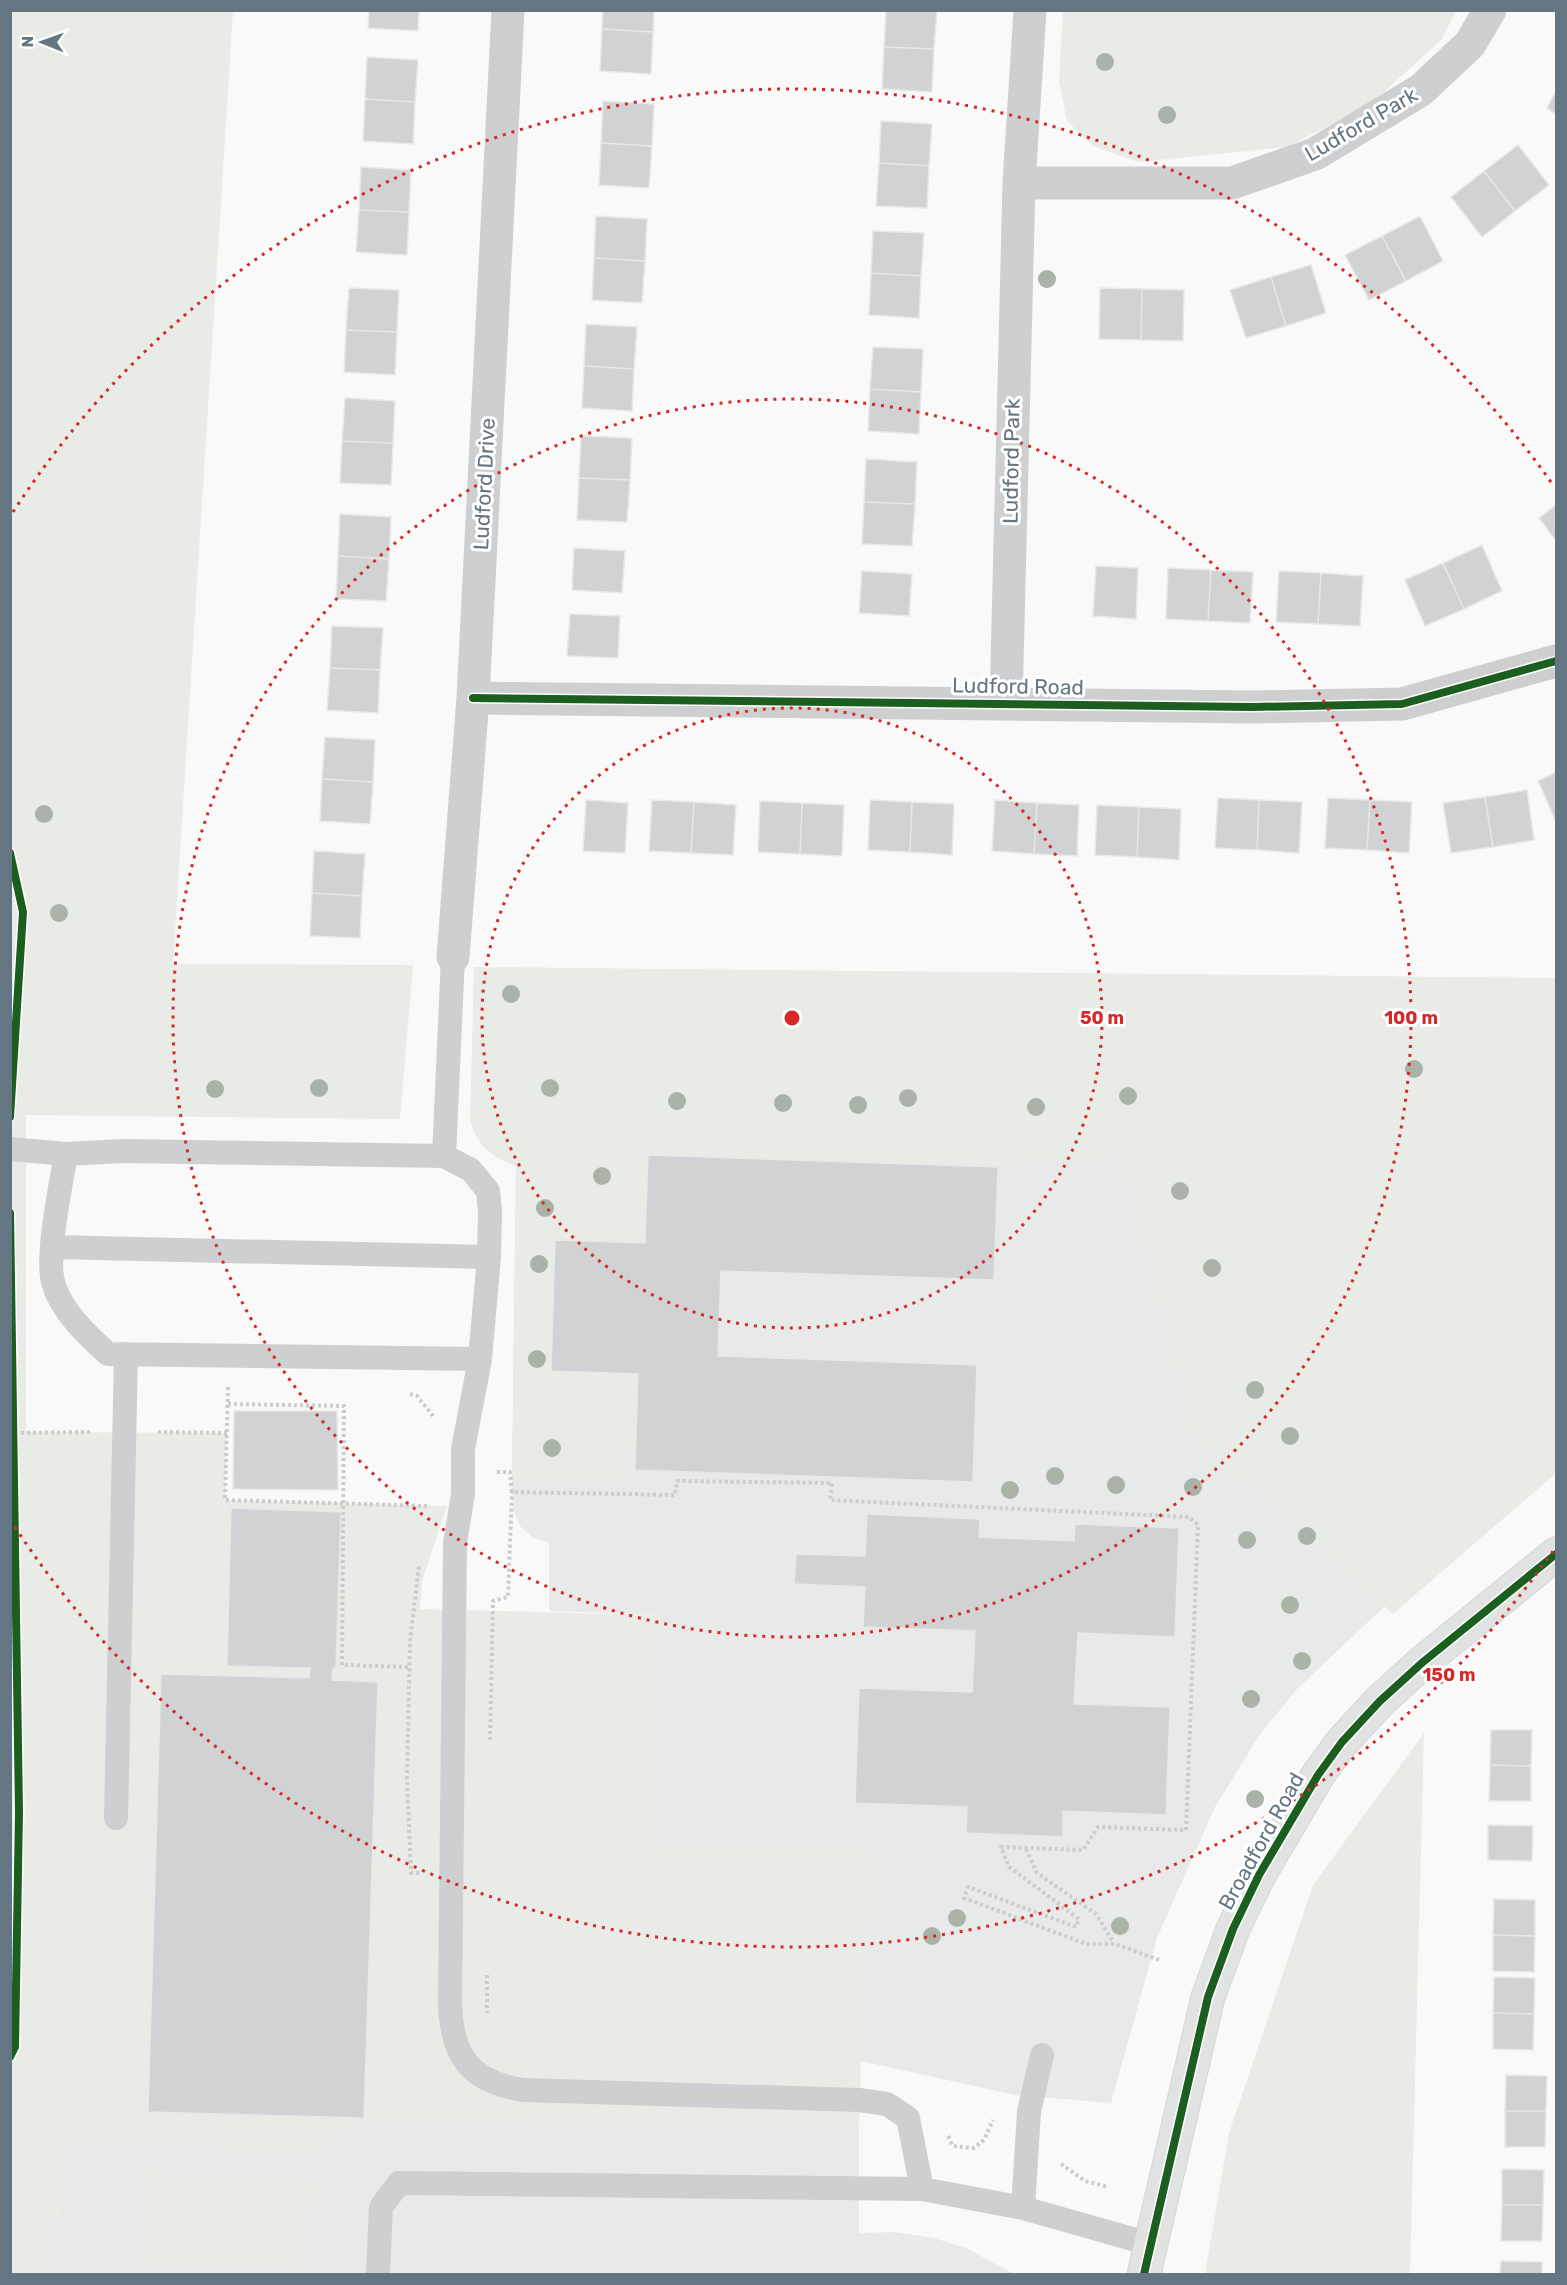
<svg xmlns="http://www.w3.org/2000/svg" width="1567" height="2285" font-family="Rubik,sans-serif">
<style>
.built{fill:#e8e9e9}
.green{fill:#e8ebe6}
.building{fill:#d0d2d3;stroke:#e8e8e8;stroke-width:1.5}
.lines{fill:none;stroke-linecap:round;stroke-linejoin:round}
.secondary-casing{stroke:#d5d6d7;stroke-width:35}
.path{stroke:#cbcccd;stroke-width:4;stroke-dasharray:3 3;stroke-linecap:butt}
.lane{stroke:#cecfd0;stroke-width:24}
.street{stroke:#cecfd0;stroke-width:33}
.secondary{stroke:#e1e2e2;stroke-width:33}
.cycleway-casing{stroke:#fff;stroke-width:11}
.cycleway{stroke:#1b5e20;stroke-width:8}
.tree{fill:#a9b3a7}
.ring{fill:none;stroke:#d62828;stroke-width:3;stroke-dasharray:3 6}
.labels{text-anchor:middle;dominant-baseline:central;stroke-width:6;stroke-linejoin:round;paint-order:stroke}
.street-label{font-size:21px;fill:#657683;stroke:#fff}
.centre{fill:#d62828;stroke:#fff;stroke-width:3}
.ring-label{font-size:18px;text-anchor:middle;font-weight:bold;fill:#d62828;stroke:#fff;stroke-width:6;stroke-linejoin:round;paint-order:stroke}
</style>
<rect width="100%" height="100%" fill="#f9f9f9"/>
<!-- built -->
<path class="built" d="M1114,1110l78,325 193,171 -87,82 -38,46 -45,73 -58,131 -46,165 -96,-8 -154,-34 17,-209 -219,-8 6,-229 -116,-4v-69l-16,-4 -13,-12 -7,-17 -1,-31 4,-312z
M355,2123l504,5v105l36,-1 39,6 32,10 48,26h-965l7,-21 4,-112 257,12z"/>
<!-- green -->
<path class="green" d="M11,11h222l-60,953 240,1 -13,154 -374,-4v317l201,1 -2,67 222,6 -25,75 -2,28 245,6 -6,229 220,8 -18,209 -2,67 -504,-5 -38,30 -257,-12 -4,112 -7,21h-38z
M1063,11h393l-14,28 -70,64 -85,44 -149,15 -45,-16 -26,-25 -8,-40z
M474,967l1082,11v495l-163,141 -201,-179 -73,-280 -121,12 -350,-12 -3,88 -90,-2 -4,130 87,3 -3,96 -10,13 -113,-5 4,-311c-26,-13 -37,-17 -46,-47z
M1424,1733l-14,541h-205l24,-141 84,-248z
M140,2170l175,8 -5,92 -174,-8z"/>
<!-- building -->
<path class="building" d="M369,10h50l-1,21 -50,-3z
M603,10h51l-1,22 -51,-3z
M886,10h51l-3,39 -50,-2z
M602,29l51,3 -2,42 -51,-3z
M884,47l50,2 -2,43 -50,-3z
M367,57l51,3 -3,42 -50,-3z
M1556,91v23l-9,-6z
M365,99l50,3 -2,42 -50,-3z
M603,101l51,3 -2,42 -51,-3z
M881,121l51,3 -3,42 -50,-3z
M601,143l51,3 -3,42 -50,-3z
M1518,145l31,40 -34,26 -31,-40z
M879,163l50,3 -2,42 -51,-2z
M361,167l50,3 -2,42 -50,-2z
M1484,171l31,40 -33,26 -31,-40z
M359,210l50,2 -2,43 -51,-3z
M596,216l51,3 -2,42 -51,-3z
M1420,216l23,45 -37,20 -24,-45z
M873,231l51,2 -3,43 -50,-3z
M1382,236l24,45 -37,19 -24,-45z
M594,258l51,3 -3,42 -50,-3z
M1311,265l15,48 -40,13 -15,-49z
M871,273l50,3 -2,42 -50,-3z
M1271,277l15,49 -40,12 -16,-48z
M349,288l50,2 -2,42 -51,-2z
M1100,288l42,1 -1,51 -42,-1z
M1142,289l42,1 -1,51 -42,-1z
M586,324l51,3 -3,42 -50,-3z
M346,330l51,2 -2,43 -51,-3z
M873,347l50,2 -2,43 -51,-3z
M584,366l50,3 -2,42 -50,-3z
M870,389l51,3 -2,42 -51,-3z
M345,398l50,3 -2,42 -51,-2z
M581,436l51,2 -2,42 -51,-2z
M342,441l51,2 -2,42 -51,-2z
M866,459l51,3 -2,42 -51,-2z
M579,478l51,2 -3,42 -50,-2z
M864,502l51,2 -3,42 -50,-2z
M1556,505v36l-17,-23z
M340,514l51,3 -2,42 -51,-3z
M1482,545l20,46 -38,18 -21,-46z
M574,548l51,3 -3,42 -50,-3z
M338,556l51,3 -3,42 -50,-2z
M1443,563l21,46 -39,17 -20,-46z
M1096,566l42,2 -2,51 -43,-3z
M1168,568l43,2 -3,51 -42,-2z
M1211,570l42,2 -3,51 -42,-2z
M862,571l50,3 -3,42 -50,-3z
M1279,571l42,2 -3,51 -42,-2z
M1321,573l42,3 -3,50 -42,-2z
M570,614l50,2 -2,42 -51,-2z
M332,626l51,2 -3,42 -50,-2z
M330,668l50,2 -2,43 -51,-3z
M325,737l50,3 -2,42 -51,-3z
M1556,772v50l-18,-41z
M322,779l51,3 -3,42 -50,-3z
M1527,790l7,50 -41,7 -8,-50z
M1485,797l8,50 -42,6 -8,-50z
M1218,798l41,2 -2,50 -42,-2z
M1328,798l42,2 -3,50 -42,-2z
M586,800l42,3 -3,50 -42,-2z
M652,800l42,2 -3,51 -42,-2z
M870,800l42,2 -2,50 -42,-2z
M995,800l42,3 -3,51 -42,-3z
M1259,800l43,2 -3,51 -42,-3z
M1370,800l42,2 -3,51 -42,-3z
M760,801l42,2 -2,51 -42,-2z
M694,802l42,3 -3,50 -42,-2z
M912,802l42,2 -2,51 -42,-3z
M802,803l42,2 -2,51 -42,-2z
M1037,803l42,2 -2,51 -43,-2z
M1097,805l42,2 -2,50 -42,-2z
M1139,807l42,2 -2,51 -42,-3z
M314,851l51,3 -3,42 -50,-3z
M312,893l50,3 -2,42 -50,-2z
M648,1155l350,12 -4,113 -273,-9 -3,85 259,9 -4,117 -338,-12 3,-96 -87,-3 4,-131 90,3z
M234,1411h103l1,79 -105,-1z
M231,1508l110,4 -5,156h-3l-1,12 46,2 -14,436 -216,-6 13,-438 148,4 1,-10 -83,-2z
M867,1514l113,5 -1,18 95,4 1,-17 104,4 -4,109 -97,-4 -4,71 96,3 -4,108 -103,-4v26l-97,-4 1,-26 -112,-4 4,-115 113,4 3,-61 -112,-4 2,-40 -71,-3 2,-30 69,2z
M1491,1730h41l-1,36 -41,-1z
M1490,1765l41,1v35h-42z
M1488,1825l45,1 -1,35 -44,-1z
M1494,1899l41,1v36l-42,-1z
M1493,1935l42,1 -1,36 -41,-1z
M1494,1977l41,1 -1,36 -41,-1z
M1493,2013l41,1 -1,36 -40,-1z
M1506,2075l41,1 -1,35h-41z
M1505,2111h41l-1,36h-40z
M1502,2169l42,1 -1,35h-41z
M1502,2205h41l-1,36h-41z
M1501,2261l41,1v12h-42z"/>
<g class="lines">
<defs>
<path id="secondary" d="M1144,2274l64,-277 25,-68 26,-54 59,-100 24,-33 38,-41 43,-39 133,-108"/>
</defs>
<!-- secondary casing -->
<use href="#secondary" class="secondary-casing"/>
<!-- path -->
<path class="path" d="M228,1387l-3,113 203,6
M410,1394l7,2 17,21
M228,1404l116,2 -2,259 67,2
M158,1432l69,1
M15,1433l76,-1
M497,1472h13l2,20 163,3 2,-14 155,2 -2,17 359,17 9,8 -12,305 -88,-3 -15,23 -82,-3 8,20 70,52 -3,8 -108,-40 -4,11 122,46h29l47,17
M490,1740l3,-139 15,-4 4,-105
M1026,1849l11,24 59,41 18,29
M419,1873h-8l-4,-95 3,-137 9,-76
M487,1975v38
M10,2009l7,-9
M948,2136l5,10 21,2 10,-8 9,-20
M1061,2164l24,17 23,6"/>
<!-- lane -->
<path class="lane" d="M10,1149l56,5 57,-3 321,5 27,14 17,21 2,21 -1,45 -9,102 -17,90v45l-8,49 -5,461c2,53 20,78 74,86l335,10 28,4 21,14 14,71
M66,1154c-5,30 -20,101 -13,128 7,28 35,54 55,72l372,5
M444,1156l9,-199
M53,1247l436,10
M116,1818l10,-464
M1023,2208l6,-96 13,-57
M378,2274l3,-67 18,-24 523,6 101,19 127,36"/>
<!-- street -->
<path class="street" d="M1019,183h213l83,-29 106,-64 49,-46 20,-34
M473,698l779,9 150,-3 154,-43
M1006,704l13,-521 11,-173
M453,957l20,-259 35,-688"/>
<!-- secondary -->
<use href="#secondary" class="secondary"/>
<defs>
<path id="cycleway" d="M473,698l779,9 150,-3 154,-43
M10,853l13,59 -13,205
M10,1213l9,599 -4,235 -5,10
M1144,2274l64,-277 25,-68 26,-54 59,-100 24,-33 38,-41 43,-39 133,-108"/>
</defs>
<!-- cycleway casing -->
<use href="#cycleway" class="cycleway-casing"/>
<!-- cycleway -->
<use href="#cycleway" class="cycleway"/>
</g>
<!-- trees -->
<g class="tree">
<circle cx="1105" cy="62" r="9"/>
<circle cx="1167" cy="115" r="9"/>
<circle cx="1047" cy="279" r="9"/>
<circle cx="44" cy="814" r="9"/>
<circle cx="59" cy="913" r="9"/>
<circle cx="511" cy="994" r="9"/>
<circle cx="1414" cy="1069" r="9"/>
<circle cx="319" cy="1088" r="9"/>
<circle cx="550" cy="1088" r="9"/>
<circle cx="215" cy="1089" r="9"/>
<circle cx="1128" cy="1096" r="9"/>
<circle cx="908" cy="1098" r="9"/>
<circle cx="677" cy="1101" r="9"/>
<circle cx="783" cy="1103" r="9"/>
<circle cx="858" cy="1105" r="9"/>
<circle cx="1036" cy="1107" r="9"/>
<circle cx="602" cy="1176" r="9"/>
<circle cx="1180" cy="1191" r="9"/>
<circle cx="545" cy="1208" r="9"/>
<circle cx="539" cy="1264" r="9"/>
<circle cx="1212" cy="1268" r="9"/>
<circle cx="537" cy="1359" r="9"/>
<circle cx="1255" cy="1390" r="9"/>
<circle cx="1290" cy="1436" r="9"/>
<circle cx="552" cy="1448" r="9"/>
<circle cx="1055" cy="1476" r="9"/>
<circle cx="1116" cy="1485" r="9"/>
<circle cx="1193" cy="1487" r="9"/>
<circle cx="1010" cy="1490" r="9"/>
<circle cx="1307" cy="1536" r="9"/>
<circle cx="1247" cy="1540" r="9"/>
<circle cx="1290" cy="1605" r="9"/>
<circle cx="1302" cy="1661" r="9"/>
<circle cx="1251" cy="1699" r="9"/>
<circle cx="1255" cy="1799" r="9"/>
<circle cx="957" cy="1918" r="9"/>
<circle cx="1120" cy="1926" r="9"/>
<circle cx="932" cy="1936" r="9"/>
</g>
<!-- distance rings -->
<g class="ring">
<circle cx="792" cy="1018" r="310"/>
<circle cx="792" cy="1018" r="619"/>
<path d="M1553 1551A929 929 0 0 1 13 1524M13 512A929 929 0 0 1 1553 485"/>
</g>
<g class="labels">
<!-- street labels -->
<g class="street-label">
<text transform="translate(1361 124) rotate(-30)">Ludford Park</text>
<text transform="translate(1011 461) rotate(-89)">Ludford Park</text>
<text transform="translate(484 484) rotate(-87)">Ludford Drive</text>
<text transform="translate(1018 686) rotate(1)">Ludford Road</text>
<text transform="translate(1261 1841) rotate(-61)">Broadford Road</text>
</g>
</g>
<circle cx="792" cy="1018" r="9" class="centre"/>
<g class="ring-label">
<text x="1102" y="1024">50 m</text>
<text x="1411" y="1024">100 m</text>
<text x="1449" y="1681">150 m</text>
</g>
<!-- border -->
<rect width="1567" height="2285" fill="none" stroke="#657683" stroke-width="24"/>
<!-- north arrow -->
<g transform="translate(42 42) rotate(271)" stroke="#ffffff" stroke-width="4.5" paint-order="stroke">
<path d="M0-4.5L10 22L0 15L-10 22Z" fill="#657683"/>
<text y="-9" font-size="16" font-weight="bold" text-anchor="middle" fill="#657683">N</text>
</g>
</svg>
